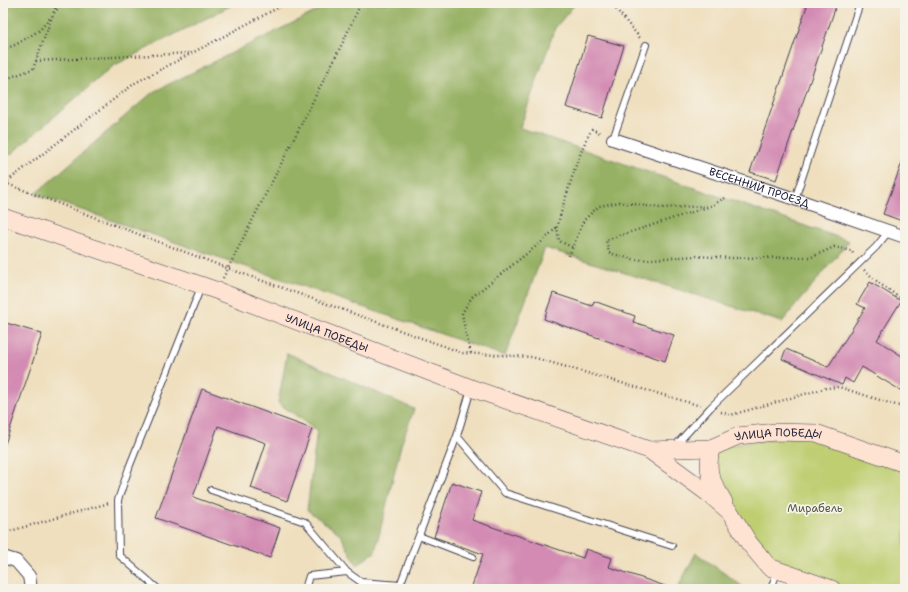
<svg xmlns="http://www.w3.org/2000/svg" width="908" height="592" font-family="'Shantell Sans',sans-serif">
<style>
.green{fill:#bece71;stroke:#707856}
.forest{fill:#96b163;stroke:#5c6a4f}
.building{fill:#d38bb3}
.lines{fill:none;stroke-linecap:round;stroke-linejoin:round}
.lane-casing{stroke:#413e4f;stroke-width:8}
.street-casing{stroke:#413e4f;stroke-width:14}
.secondary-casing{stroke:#413e4f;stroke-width:18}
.path{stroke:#413e4f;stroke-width:2.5;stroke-dasharray:1 3;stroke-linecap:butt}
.lane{stroke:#fff;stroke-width:6}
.street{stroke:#fff;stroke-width:12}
.secondary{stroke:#fee3d2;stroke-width:17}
.labels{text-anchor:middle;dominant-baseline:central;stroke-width:3.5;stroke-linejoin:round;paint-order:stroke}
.street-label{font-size:11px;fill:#22223b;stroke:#f7f3e8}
.park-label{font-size:11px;fill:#51564b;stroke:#f7f3e8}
</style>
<rect width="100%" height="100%" fill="#f7f3e8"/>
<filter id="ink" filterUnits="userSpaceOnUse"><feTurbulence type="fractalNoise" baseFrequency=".025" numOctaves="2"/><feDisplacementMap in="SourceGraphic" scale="8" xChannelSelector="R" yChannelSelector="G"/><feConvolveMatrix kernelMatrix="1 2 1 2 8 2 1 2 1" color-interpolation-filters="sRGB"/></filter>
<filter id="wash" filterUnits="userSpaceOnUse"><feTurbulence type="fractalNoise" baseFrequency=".012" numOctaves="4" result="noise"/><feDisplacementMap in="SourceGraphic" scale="16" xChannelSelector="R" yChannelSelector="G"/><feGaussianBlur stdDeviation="0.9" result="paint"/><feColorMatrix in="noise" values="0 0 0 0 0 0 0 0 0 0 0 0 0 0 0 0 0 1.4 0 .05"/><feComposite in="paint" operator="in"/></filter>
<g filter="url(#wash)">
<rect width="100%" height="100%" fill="#efdfbe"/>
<!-- green -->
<path class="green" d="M816,433l89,32v124h-73l-63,-22 -61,-105 3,-14z"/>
<!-- forest -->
<path class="forest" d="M3,3h233l-123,63 -102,88 -8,1z
M333,3h243l-21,25 -35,100 329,113 -67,81 -237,-74 -40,108 -470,-162 118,-102z
M287,353l127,56 -13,36 -26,107 -18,13 -18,-32 -32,-23 10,-80 -39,-27z
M696,553l50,36h-69z"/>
<g id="blocks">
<!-- building -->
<path class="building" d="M808,3h29l-61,177 -26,-8z
M588,36l36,10 -22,72 -36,-11z
M904,157l1,1v64l-22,-8z
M870,282l31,19 -24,39 28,18v35l-43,-26 -9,16 -8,-5 -3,7 -60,-26 4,-10 42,18 37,-59 -8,-4z
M553,293l39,13 2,-5 41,15 -2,6 41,13 -9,26 -121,-42z
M3,322l39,12 -37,110h-2z
M202,389l110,40 -25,72 -36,-13 15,-45 -48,-17 -25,71 87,31 -10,30 -114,-40z
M452,482l29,10 -9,28 111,38 3,-9 26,9 -3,9 59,20v2h-197l12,-35 -49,-17z"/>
</g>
</g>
<g filter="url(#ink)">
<use href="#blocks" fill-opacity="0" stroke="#413e4f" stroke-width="1"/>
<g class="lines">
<defs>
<path id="lane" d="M613,139l33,-94
M795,199l65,-196
M471,389l-14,47 48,57 167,53
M675,446l35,-38 166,-161 13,-16
M211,490l94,32 42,50 14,10 39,3 57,-149
M419,536l54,21
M158,589l-39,-34 -1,-55 12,-35 71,-178
M305,589l4,-13 38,-4
M771,589l6,-17"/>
<g id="street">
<path id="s1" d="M613,139l182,60 110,38"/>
<path d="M3,557l13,4 13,15 2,13"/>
</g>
<g id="secondary">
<path id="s2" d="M3,217l215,74 253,97 178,62 60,44 21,18 19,31 20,24 63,22"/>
<path d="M711,448c-5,27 0,31 13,54"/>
<path id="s3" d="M649,450l62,-2 27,-12 37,-4 41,1 89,31"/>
</g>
</defs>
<!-- lane casing -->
<use href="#lane" class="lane-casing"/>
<!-- street casing -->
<use href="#street" class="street-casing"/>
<!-- secondary casing -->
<use href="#secondary" class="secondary-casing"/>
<!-- path -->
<path class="path" d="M611,3l29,35
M54,13l9,-10
M3,50l14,-6 23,-14 11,-13
M36,61l154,-8
M3,80l30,-11 24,-66
M5,183l222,85 236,85 69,4 169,49
M3,187l2,-4 130,-100 152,-80
M725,198l-14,8 -105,34 3,13 27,7 59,-4 39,2 78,-1 22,-10 18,4 2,5
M572,247l-13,-6 -2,-14 6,-21 13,-41 10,-25 6,-11 10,5
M569,256l15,-36 15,-14 21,-4 40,6 47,-2
M864,270l16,14 25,17
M223,278l120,-236 18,-39
M471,353l-5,-18 -4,-22 10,-16 72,-57 13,-13
M721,412l10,3 95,-27 13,-1 66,21
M3,529l7,2 99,-28"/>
<!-- lane -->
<use href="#lane" class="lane"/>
<!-- street -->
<use href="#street" class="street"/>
<!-- secondary -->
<use href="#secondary" class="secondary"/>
</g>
</g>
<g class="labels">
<!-- street labels -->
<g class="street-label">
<text stroke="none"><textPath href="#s1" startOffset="154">ВЕСЕННИЙ ПРОЕЗД</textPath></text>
<text stroke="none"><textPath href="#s2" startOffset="344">УЛИЦА ПОБЕДЫ</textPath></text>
<text stroke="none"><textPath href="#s3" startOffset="132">УЛИЦА ПОБЕДЫ</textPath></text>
</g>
<!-- park labels -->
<g class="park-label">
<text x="815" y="508">Мирабель</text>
</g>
</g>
<!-- margin -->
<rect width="908" height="592" fill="none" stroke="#f7f3e8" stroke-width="16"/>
</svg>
